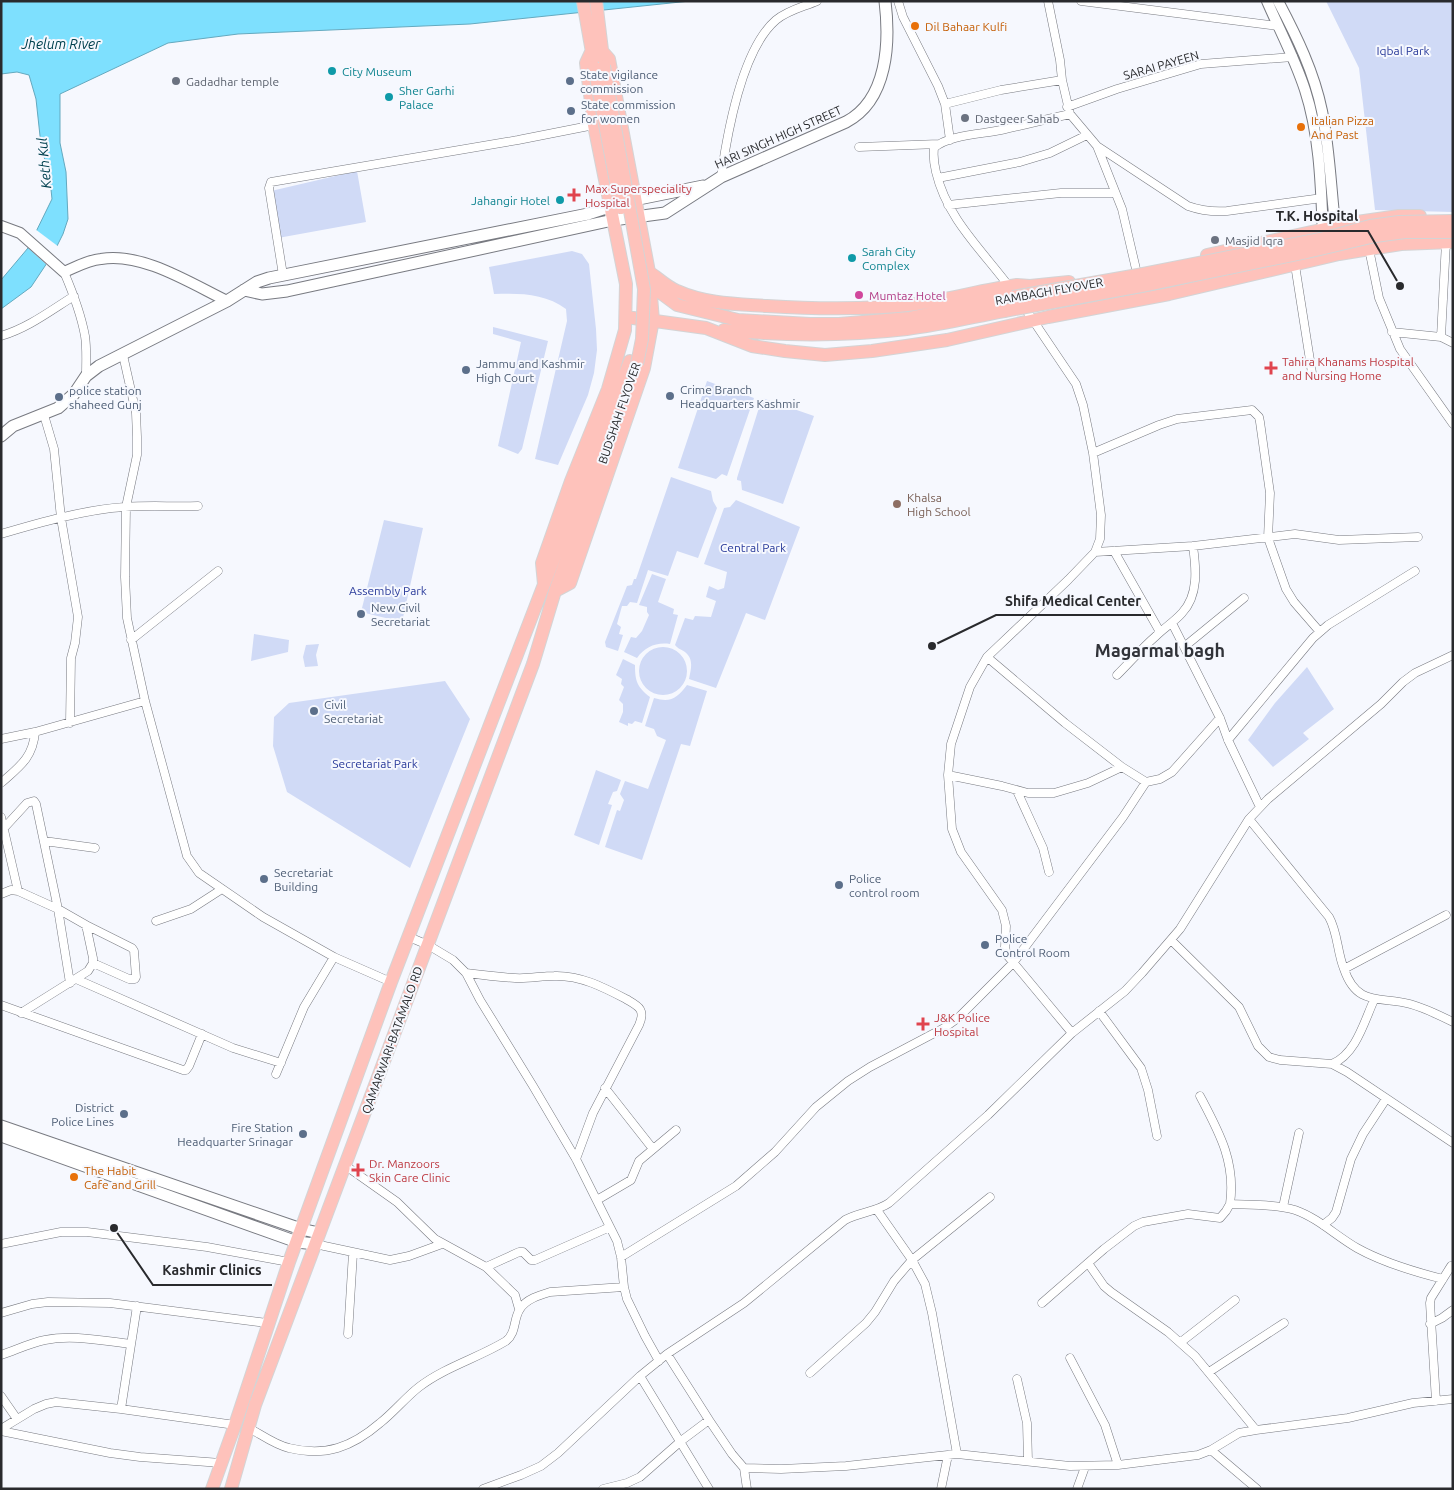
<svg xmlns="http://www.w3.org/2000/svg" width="1454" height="1490" font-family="Ubuntu,sans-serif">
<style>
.green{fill:#d0daf6}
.water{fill:#7ee0fe;stroke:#64a9bf}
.pier{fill:#f6f8fe}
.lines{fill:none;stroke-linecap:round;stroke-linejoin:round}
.minor-casing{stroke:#787a81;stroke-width:9}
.tertiary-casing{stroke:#787a81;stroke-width:12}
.secondary-casing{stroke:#787a81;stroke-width:13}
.primary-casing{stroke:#d4d4d5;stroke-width:14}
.minor{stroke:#fff;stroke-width:8}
.tertiary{stroke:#fff;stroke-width:10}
.secondary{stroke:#fff;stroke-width:11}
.primary{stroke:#fec2bb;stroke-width:12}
.primary-bridge-casing{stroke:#d4d4d5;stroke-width:14;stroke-linecap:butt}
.primary-bridge{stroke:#fec2bb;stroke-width:12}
.food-dot{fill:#e8710a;stroke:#f6f8fe;stroke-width:2}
.culture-dot{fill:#0f9aa8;stroke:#f6f8fe;stroke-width:2}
.worship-dot{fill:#6b7280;stroke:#f6f8fe;stroke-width:2}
.service-dot{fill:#5c6f8a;stroke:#f6f8fe;stroke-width:2}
.health-dot{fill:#e0444e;stroke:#f6f8fe;stroke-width:2}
.hotel-dot{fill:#d1479c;stroke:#f6f8fe;stroke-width:2}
.education-dot{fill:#8d6e63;stroke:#f6f8fe;stroke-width:2}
.labels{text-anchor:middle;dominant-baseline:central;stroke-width:4;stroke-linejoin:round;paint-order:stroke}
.food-label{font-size:12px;fill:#c56008;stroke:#f6f8fe;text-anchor:start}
.park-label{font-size:12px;fill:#293a9a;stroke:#f6f8fe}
.street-label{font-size:12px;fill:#292a2d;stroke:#f6f8fe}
.culture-label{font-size:12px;fill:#0d838f;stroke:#f6f8fe;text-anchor:start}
.service-label{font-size:12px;fill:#4e5e75;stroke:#f6f8fe;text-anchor:start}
.worship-label{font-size:12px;fill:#5b616d;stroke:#f6f8fe;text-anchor:start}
.health-label{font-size:12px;fill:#be3a42;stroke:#f6f8fe;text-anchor:start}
.hotel-label{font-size:12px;fill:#b23c85;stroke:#f6f8fe;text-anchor:start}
.education-label{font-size:12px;fill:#785e54;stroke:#f6f8fe;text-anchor:start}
.water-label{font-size:14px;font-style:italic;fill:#00404f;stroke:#f6f8fe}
.district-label{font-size:18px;font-weight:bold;fill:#313339;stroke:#f6f8fe}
.leader{fill:none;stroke:#292a2d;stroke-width:2}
.callout-dot{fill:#292a2d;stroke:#f6f8fe;stroke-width:2}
.callout-label{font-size:14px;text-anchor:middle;font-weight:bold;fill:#292a2d;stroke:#f6f8fe;stroke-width:4;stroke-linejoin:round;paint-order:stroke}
</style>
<rect width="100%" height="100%" fill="#f6f8fe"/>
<!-- green -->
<path class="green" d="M1326,1h127v211l-78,-2 -16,-142z
M357,171l9,51 -88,16 -7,-47z
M572,251l10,3 7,10 7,65 1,21 -3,23 -6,22 -30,70 -23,-6 32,-138 -1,-12c-21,-16 -47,-16 -72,-15l-5,-27z
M493,327l55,14 -26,108 -4,5 -20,-8 23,-104 -28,-8z
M707,381l47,17 -27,78 -5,-2 -6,5 -38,-11z
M762,398l52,18 -31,88 -41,-14 -1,-9 -4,-1v-2z
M671,477l40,14 2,10 4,7 -19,50 -21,-7 -9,25 -20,-6 -11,33 -7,-1 -3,4h-5l-5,18 4,3 -2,7 4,1 -5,16 -12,-4 -1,-5 22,-56 5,-1 2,-6h2z
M736,500l64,27 -35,93 -19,-7 -30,75 -27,-9c2,-10 5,-20 -4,-27 -4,-3 -7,-3 -10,-7l10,-27 8,2 2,-4 16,1 5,-16 -10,-4 3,-11 9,4 6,-2 3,-16 -23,-8 20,-56 6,-1z
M384,520l39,8 -21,94 -41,-10z
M652,574l14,5 -8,23 16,7 -1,5 5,1 -8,29c-14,-2 -25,3 -33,14l-13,-6 7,-15 5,1 6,-7 7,-16 -2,-3v-5l-8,-2z
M254,634l35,6 -1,12 -37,9z
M319,644l-3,11 2,11 -13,1 -2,-10 3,-12z
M639 671a24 24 0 1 1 48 0a24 24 0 1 1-48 0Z
M623,659l12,6c0,16 2,22 15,32l-8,26 -7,-2 -3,3 -4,-1v3l-9,-4 4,-10v-8l-4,-4 5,-13 -3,-3 1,-5 -6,-4z
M1307,667l27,42 -31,24 6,6 -36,28 -25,-27 27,-37z
M445,681l25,38 -60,149 -123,-76 -14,-46 1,-29 15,-14z
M687,685l20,6 -17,55 -9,-2 -39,116 -37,-13 12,-37 3,1 4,-11 -4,-6 5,-13 23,8 18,-49 -9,-4 -3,-7 -9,-3 9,-28c17,5 23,0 33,-13z
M596,770l25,10 -4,11 -4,1 -5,12 4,1 -13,40 -25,-10z"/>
<!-- water -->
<path class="water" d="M1,1h689l-220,23 -232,10 -70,9 -108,51v49l6,29 2,47 -5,15 -10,20 -22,33 -30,22v-29l27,-32 24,-49 -2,-19 -9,-35 -5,-46 -7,-24 -12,-3 -16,2z"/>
<!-- pier -->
<path class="pier" d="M35,229l24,18 -11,19 -22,-20z"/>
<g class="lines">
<defs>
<path id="minor" d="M898,1l5,16 35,69 7,18 5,36
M1048,1l12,59 2,20 8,34 27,32 91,60c14,5 25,6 39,5l95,-13
M1081,1l197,25
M945,104l56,-14 61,-10
M1067,107l50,-18 84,-25 92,-7
M1097,146l25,63 14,60
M859,147l80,-3
M721,177c6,-42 21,-128 55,-157 12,-10 27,-13 41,-19
M938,178l82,-16 30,-9 37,-18
M948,205l113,-12h54
M1446,242l-5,95 12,6
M1369,249l10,49 21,51 53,75
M1295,265l17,108
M64,272c9,21 17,42 21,64 2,13 1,27 1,40
M283,275l-14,-87 2,-6 247,-42 76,-15
M1011,289c-28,-38 -64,-70 -75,-117 -2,-8 -3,-15 -2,-24 13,-13 49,-14 67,-18 23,-5 46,-11 69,-16
M1022,304l54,80 7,21 10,48 8,62 -1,24 -5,13
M1392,332l49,5
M1,336c27,-8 49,-25 73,-40
M123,355l13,58 1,24v18l-11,52 -1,70 2,41 18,83 42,155 12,17 64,44 71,40 57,25
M44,415l10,34 7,69 17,99 -3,26 -4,15 -1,65
M1093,453l66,-28 18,-6 75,-9 7,7 1,5 10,71 -2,45 18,51 8,13 26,30
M1,534c37,-11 86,-25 124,-27 24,-2 49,0 73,-1
M1114,551l46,81
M1172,623l48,95 8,22 32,67
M131,640l87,-69
M1184,647l60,-49
M987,657l78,66 57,44 24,15 14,-3 12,-7 48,-54
M1117,675c13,-13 25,-27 39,-39 8,-8 18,-14 26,-23 17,-18 14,-45 11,-67
M1,739l34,-7 110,-31
M1228,740l85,-102 15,-13 87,-54
M948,775l54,11 26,7h26l34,-10 34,-16
M1,783c18,-16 32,-25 34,-51
M1017,791l26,57 6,24
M1,817l17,74
M1249,819l80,98c9,16 8,35 15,52 13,38 36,27 66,35 15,4 29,11 43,18
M4,828l23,-25 7,-2 2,3 22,105 12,74
M44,841l51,7
M1,894l10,-4 7,1 40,18 28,16 7,33v5l-5,8 -67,42
M156,921l35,-12 31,-20
M86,925l46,23 2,3 2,26 -1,2h-6l-36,-16
M409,937l19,8 25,15 13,13 14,27 53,86 43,73 41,82 4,16 3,30 3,12 18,37 14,25
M1171,940l68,67 19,39 11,11 11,3 52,4 15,8 106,71
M1344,969l102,-54
M466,973c16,2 33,4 49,5 13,1 26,-2 39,-2 26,-1 49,11 72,23 12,7 20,10 13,26l-46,88 -17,46
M76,979l157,69 48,15
M1,1005l182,65h3l3,-4 13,-32
M1099,1011l42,57 7,22 9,46
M1072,1033l-65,-78 -2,-8 1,-21 -4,-16 -41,-58 -9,-23 -4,-54 3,-31 19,-57 17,-30 81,-77 27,-28 98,-6 102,-12 44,6 79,-3
M1332,1064c24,-10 32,-42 42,-64
M276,1074l28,-67 30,-50
M605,1088l48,61
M1200,1096c19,36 36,66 30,108
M346,1166l51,36 38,37 51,28 33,-15h4l8,8h4l75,-33
M597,1200l34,-20 8,-19 37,-31
M1283,1207l16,-74
M877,1210l35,50 13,24 7,29 25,141
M1323,1225l9,-7 4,-6 15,-53 12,-25 23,-35
M1,1244l60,-12h26l120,15 82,15
M315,1244l75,16 19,-4 33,-12
M621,1257l115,-71 39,-34 41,-45 32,-26 22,-14 74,-39 14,-10 55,-55 110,-146 23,-35
M1088,1263l16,23 7,6 57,40 27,24 61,74
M486,1267l29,28 4,14
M1042,1303l62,-54 30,-23 9,-4 45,-8 32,4 6,-7 4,-7c21,1 45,0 65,6 23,8 41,26 62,38 25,14 58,24 86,31
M1,1313l31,-9 16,-2 62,1 157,20
M1430,1324l12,-6 11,-8
M348,1334l5,-81
M1181,1342l54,-42
M667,1354l42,66 23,34 12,14 3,21
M1,1355c15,-5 29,-12 44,-15 28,-6 58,1 86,4
M1070,1358l35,67 13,40
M1209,1372l75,-49
M810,1373l56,-50 9,-11 19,-31 18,-21 78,-63
M640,1376l69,113
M1017,1379l10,44 1,38
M1,1396l16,23
M1436,1401l-6,-98 1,-5 20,-32
M121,1409l16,-103
M249,1428c13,7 26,17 40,20 37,9 63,-1 91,-25 14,-11 25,-25 39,-36 26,-20 59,-29 87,-46 11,-9 7,-22 14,-32 6,-10 20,-14 30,-17l74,-5
M1,1429l33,-20 12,-5 10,-2 65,7 114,16
M1,1431l109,22 30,4 81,6
M1211,1450l46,39
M744,1468l37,1 65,-3 111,-12 113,12 48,-1 80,-10 13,-5 28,-17 17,-3 92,-12 65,-15 40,-4
M483,1489l38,-14 20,-9 17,-13 82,-77 27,-22 77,-51 101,-83c14,-8 31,-8 44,-17l99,-88 84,-82 53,-42 17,-18 38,-44 69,-110 19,-20 113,-95 22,-22 12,-9 38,-18
M603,1489l24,-6 13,-6 41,-36 28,-21
M941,1489l7,-34
M1077,1489l8,-22"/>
<path id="tertiary" d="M1267,1c13,30 28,58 38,89 15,46 16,97 18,145
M1278,1c19,36 36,71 44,110 8,40 9,81 14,122
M1,226l19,7 44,39c12,-5 24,-12 37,-13 41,-7 89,24 126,42"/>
<path id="secondary" d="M244,290l18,4 25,-3 326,-71 52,-7 56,-36 125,-55c42,-22 44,-80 39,-121
M1,436l12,-10 45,-18 16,-14 12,-18 13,-10 128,-65 30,-19 12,-4 319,-64 36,-12 79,-16
M1,1126l300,103 18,4
M1,1136l296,106 18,2"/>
<path id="primary" d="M583,1l10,57
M596,1l7,57
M1207,255l150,-33 42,-6h21
M649,272c9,6 18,15 28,19 29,13 60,13 90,15 49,3 100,4 149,-2 34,-5 67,-14 101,-19l13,1 39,-4
M650,285l27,20 61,15 72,4h29l71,-6 103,-21
M626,317l80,11 46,18 33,5 40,4 47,-4 75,-11 101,-23 121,-23 170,-40 62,-10 52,-2
M724,330c61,6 122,6 183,-1 32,-4 65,-12 97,-18
M544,584l-2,-21 29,-82 37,-92 17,-59 1,-46 -32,-159 -8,-62 6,-13
M555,591l15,-8 74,-215 9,-48 -4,-48 -40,-213 -7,-8
M212,1489l23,-64 54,-163 102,-280 239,-621
M231,1489l24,-84 278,-741 22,-73 66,-181"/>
</defs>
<!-- minor casing -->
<use href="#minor" class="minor-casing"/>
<!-- tertiary casing -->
<use href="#tertiary" class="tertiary-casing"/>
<!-- secondary casing -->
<use href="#secondary" class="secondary-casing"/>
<!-- primary casing -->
<use href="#primary" class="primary-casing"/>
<!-- minor -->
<use href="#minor" class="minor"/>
<!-- tertiary -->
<use href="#tertiary" class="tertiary"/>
<!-- secondary -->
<use href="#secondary" class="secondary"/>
<!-- primary -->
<use href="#primary" class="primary"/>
<defs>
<path id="primary-bridge" d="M604,66l40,223 -2,50 -5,25
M594,67l27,141
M1013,297l125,-22 187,-37 45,-12 29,-4 53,-1
M1004,311l137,-25 166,-34 68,-16 30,-4h48"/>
</defs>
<!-- primary-bridge casing -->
<use href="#primary-bridge" class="primary-bridge-casing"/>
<!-- primary-bridge -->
<use href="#primary-bridge" class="primary-bridge"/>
</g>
<!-- markers -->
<g class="food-dot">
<circle cx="915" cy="26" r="5"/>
<circle cx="1301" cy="127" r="5"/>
<circle cx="74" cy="1177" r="5"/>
</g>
<g class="culture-dot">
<circle cx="332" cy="71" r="5"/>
<circle cx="389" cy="97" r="5"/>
<circle cx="560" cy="200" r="5"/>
<circle cx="852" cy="258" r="5"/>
</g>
<g class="worship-dot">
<circle cx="176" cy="81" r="5"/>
<circle cx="965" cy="118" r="5"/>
<circle cx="1215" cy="240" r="5"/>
</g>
<g class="service-dot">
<circle cx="570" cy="81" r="5"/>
<circle cx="571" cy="111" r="5"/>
<circle cx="466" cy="370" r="5"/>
<circle cx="670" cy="396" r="5"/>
<circle cx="59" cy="397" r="5"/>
<circle cx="361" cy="614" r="5"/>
<circle cx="314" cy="711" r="5"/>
<circle cx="264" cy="879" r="5"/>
<circle cx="839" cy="885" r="5"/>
<circle cx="985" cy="945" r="5"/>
<circle cx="124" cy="1114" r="5"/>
<circle cx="303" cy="1134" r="5"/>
</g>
<g class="health-dot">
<path d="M571.5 187.5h5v5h5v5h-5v5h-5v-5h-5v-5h5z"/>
<path d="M1268.5 360.5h5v5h5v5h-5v5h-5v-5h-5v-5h5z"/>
<path d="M920.5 1016.5h5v5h5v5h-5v5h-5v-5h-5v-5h5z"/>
<path d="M355.5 1162.5h5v5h5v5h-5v5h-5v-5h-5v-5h5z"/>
</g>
<circle class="hotel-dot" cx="859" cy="295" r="5"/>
<circle class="education-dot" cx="897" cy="504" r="5"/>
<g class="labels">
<!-- food labels -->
<g class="food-label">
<text x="925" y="26">Dil Bahaar Kulfi</text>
<text x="1311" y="120">Italian Pizza<tspan x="1311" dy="14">And Past</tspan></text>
<text x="84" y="1170">The Habit<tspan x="84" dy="14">Cafe and Grill</tspan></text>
</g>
<!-- park labels -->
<g class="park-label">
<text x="1403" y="50">Iqbal Park</text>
<text x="753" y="547">Central Park</text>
<text x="388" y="590">Assembly Park</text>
<text x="375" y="763">Secretariat Park</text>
</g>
<!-- street labels -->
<g class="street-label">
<text transform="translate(1161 65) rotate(-16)">SARAI PAYEEN</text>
<text transform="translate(778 137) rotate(-24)">HARI SINGH HIGH STREET</text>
<text transform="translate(1049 291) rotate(-10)">RAMBAGH FLYOVER</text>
<text transform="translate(619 413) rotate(-71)">BUDSHAH FLYOVER</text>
<text transform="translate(392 1040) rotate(-70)">QAMARWARI-BATAMALO RD</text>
</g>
<!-- culture labels -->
<g class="culture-label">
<text x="342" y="71">City Museum</text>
<text x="399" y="90">Sher Garhi<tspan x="399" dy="14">Palace</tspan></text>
<text x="550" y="200" text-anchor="end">Jahangir Hotel</text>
<text x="862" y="251">Sarah City<tspan x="862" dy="14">Complex</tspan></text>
</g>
<!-- service labels -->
<g class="service-label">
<text x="580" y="74">State vigilance<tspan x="580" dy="14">commission</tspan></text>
<text x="581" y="104">State commission<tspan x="581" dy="14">for women</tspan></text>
<text x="476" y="363">Jammu and Kashmir<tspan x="476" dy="14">High Court</tspan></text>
<text x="680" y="389">Crime Branch<tspan x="680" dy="14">Headquarters Kashmir</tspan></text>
<text x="69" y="390">police station<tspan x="69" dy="14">shaheed Gunj</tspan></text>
<text x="371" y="607">New Civil<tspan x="371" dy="14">Secretariat</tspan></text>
<text x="324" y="704">Civil<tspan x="324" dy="14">Secretariat</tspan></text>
<text x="274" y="872">Secretariat<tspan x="274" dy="14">Building</tspan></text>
<text x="849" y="878">Police<tspan x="849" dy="14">control room</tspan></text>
<text x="995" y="938">Police<tspan x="995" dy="14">Control Room</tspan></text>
<text x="114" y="1107" text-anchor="end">District<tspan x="114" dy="14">Police Lines</tspan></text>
<text x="293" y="1127" text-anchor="end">Fire Station<tspan x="293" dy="14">Headquarter Srinagar</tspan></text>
</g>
<!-- worship labels -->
<g class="worship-label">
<text x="186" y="81">Gadadhar temple</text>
<text x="975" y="118">Dastgeer Sahab</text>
<text x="1225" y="240">Masjid Iqra</text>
</g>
<!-- health labels -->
<g class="health-label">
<text x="585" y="188">Max Superspeciality<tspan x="585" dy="14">Hospital</tspan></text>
<text x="1282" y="361">Tahira Khanams Hospital<tspan x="1282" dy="14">and Nursing Home</tspan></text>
<text x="934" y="1017">J&amp;K Police<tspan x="934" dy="14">Hospital</tspan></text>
<text x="369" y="1163">Dr. Manzoors<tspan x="369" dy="14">Skin Care Clinic</tspan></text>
</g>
<!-- hotel labels -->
<g class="hotel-label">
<text x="869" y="295">Mumtaz Hotel</text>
</g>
<!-- education labels -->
<g class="education-label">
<text x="907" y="497">Khalsa<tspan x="907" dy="14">High School</tspan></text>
</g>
<!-- water labels -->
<g class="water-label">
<text x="61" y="44">Jhelum River</text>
<text transform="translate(44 163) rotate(-95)">Keth Kul</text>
</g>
<!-- district labels -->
<g class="district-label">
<text x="1160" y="650">Magarmal bagh</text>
</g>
</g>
<!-- callouts -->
<path class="leader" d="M1400 286L1368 231H1266M932 646L996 615H1151M114 1228L153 1285H272"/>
<g class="callout-dot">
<circle cx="1400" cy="286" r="5"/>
<circle cx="932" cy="646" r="5"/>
<circle cx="114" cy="1228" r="5"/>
</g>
<g class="callout-label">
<text x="1317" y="221">T.K. Hospital</text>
<text x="1073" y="606">Shifa Medical Center</text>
<text x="212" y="1275">Kashmir Clinics</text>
</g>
<!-- border -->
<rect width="1454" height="1490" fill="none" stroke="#292a2d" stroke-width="5"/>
</svg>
